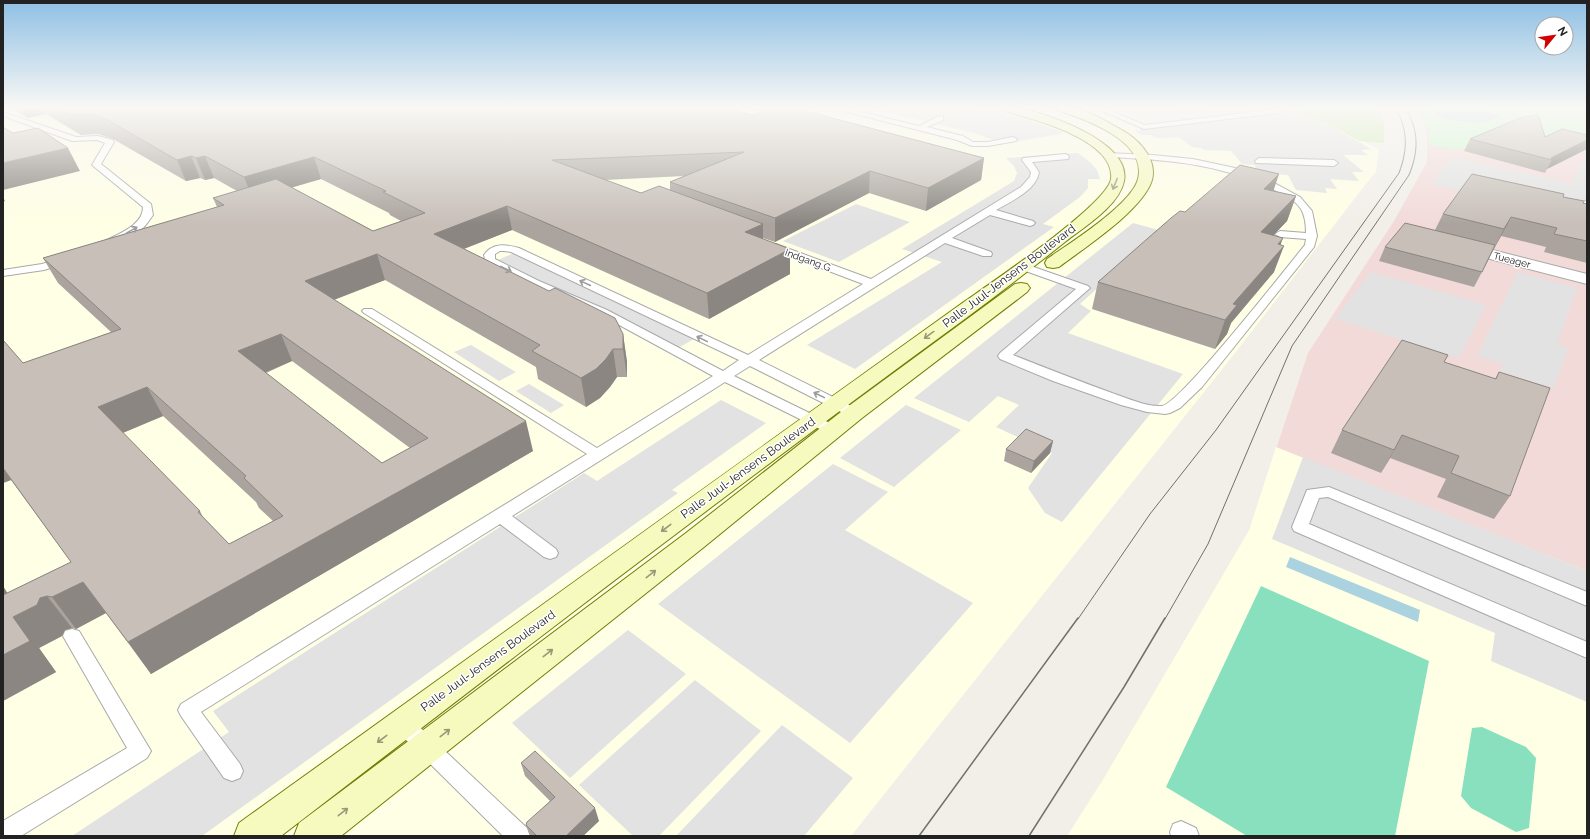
<svg xmlns="http://www.w3.org/2000/svg" width="1590" height="839" font-family="Raleway,sans-serif">
<style>
.commercial{fill:#f2dad9}
.education{fill:#ffffe5}
.grass{fill:#cdebb0}
.park{fill:#c8facc}
.pitch{fill:#88e0be}
.parking{fill:#e2e2e2}
.water{fill:#aad3df}
.lines{fill:none;stroke-linecap:round;stroke-linejoin:round}
.lane-casing{stroke:#a9a9a9;stroke-width:2}
.street-casing{stroke:#a9a9a9;stroke-width:2}
.secondary-casing{stroke:#707d05;stroke-width:2}
.lane{fill:#fff;fill-rule:evenodd}
.street{fill:#fff;fill-rule:evenodd}
.secondary{fill:#f7fabf;fill-rule:evenodd}
.tram-far1{stroke:#707070;stroke-width:1}
.tram{stroke:#707070;stroke-width:1.5}
.wall{fill:#aba49e;fill-rule:evenodd}
.shaded-wall{fill:#8b8681}
.building{fill:#c7bfb8;stroke:#8b8681;fill-rule:evenodd}
.oneway{stroke:#979978}
.oneway2{stroke:#9c9c9c}
.labels{text-anchor:middle;dominant-baseline:central;stroke-width:3;stroke-linejoin:round;paint-order:stroke}
.far-street-label{font-size:10px;fill:#222;stroke:#fff}
.street-label{font-size:12px;fill:#222;stroke:#fff}
</style>
<rect width="100%" height="100%" fill="#f2efe9"/>
<!-- commercial -->
<path class="commercial" d="M1417,107h170v729h-520l38,-60 144,-246 59,-177 86,-132 33,-59v-30z"/>
<!-- education -->
<path class="education" d="M3,107h1107l38,17 142,-17 46,19 43,24 -3,21 -141,182 -384,483h-848z
M1276,447l311,124v265h-520l38,-60 144,-246z"/>
<!-- grass -->
<path class="grass" d="M1288,107h89l7,17v19l-25,-2 -27,-15z
M1418,107h96l26,5 -42,-4h-78z"/>
<!-- park -->
<path class="park" d="M1420,108h167v33l-113,2 -10,6 -5,-1 -2,2 -28,-6v-12z"/>
<!-- pitch -->
<path class="pitch" d="M1261,586l168,75 -34,175h-148l-81,-49z
M1482,727l44,20 10,11 -7,70 -13,4 -45,-24 -10,-12 11,-68z"/>
<!-- parking -->
<path class="parking" d="M866,107h107l51,11 40,15 -61,11 -25,-10z
M1163,107h74l4,1 -59,7z
M1289,108l42,18 40,23 -10,1 7,5h-25l21,17h-12l7,9 -29,-2 7,10 -12,-1 2,5 -31,-3 -8,-15 -28,-2 -6,-8 -12,-1 -11,-13 -27,-1 -3,-2 -9,-1 -13,-10 -22,1 -6,-3h-9l-8,-5h7l-2,-2 7,-3z
M1078,153l13,10 6,7 3,9h-12v9l-8,9 -37,27 11,3 -199,142 -48,-24 135,-83 -40,-13 112,-68 3,-8 -3,-7 -8,-8z
M1585,156h2v65l-9,-4 -147,-33 21,-27 119,26z
M856,204l54,18 -71,40 -56,-21z
M1133,223l40,11 -61,41 -32,29 11,7 -23,22 115,41 -121,148 -17,-9 -17,-25 24,-35 -56,-26 23,-22 -21,-9 -29,26 -55,-24z
M514,253l180,86 -16,9 -180,-88z
M1371,272l115,33 -27,53 -124,-39z
M1518,272l59,16 -20,56 11,4 -14,40 -54,-17 3,-7 -26,-8z
M471,345l45,27 -17,9 -45,-29z
M529,384l35,21 -13,8 -35,-22z
M721,400l45,23 -94,67 6,3 -476,343h-130l157,-104 -16,-21 371,-238 13,8z
M906,405l55,25 -67,57 -54,-29z
M1303,457l284,114v131l-96,-41 4,-28 -223,-94z
M833,464l55,28 -43,38 128,73 -123,140 -192,-139z
M628,630l58,44 -116,104 -58,-55z
M695,680l66,51 -102,105h-26l-54,-51z
M782,725l71,53 -49,58h-128z"/>
<!-- water -->
<path class="water" d="M1478,110l16,4 6,3c-15,8 -52,6 -66,-4l1,-2z
M1290,557l130,53 -2,12 -132,-55z"/>
<g class="lines">
<defs>
<path id="lane" d="M716,107h11l47,5 30,-2 18,-3h20l77,19 21,-10h3v4l-16,7 36,9 10,6h15l25,-5 4,2 -1,2 -28,5h-16l-15,-6 -125,-32 -28,7 -30,1 -29,-2 -25,-5z
M1093,107h9l43,18 134,-16 4,2 -4,2 -135,16z
M3,112l73,25 22,-1 15,4 1,2 -13,22 50,40 2,11c-3,4 -6,9 -10,13 -6,5 -30,19 -38,17l-1,-2 1,-2c15,-8 38,-16 38,-34l-51,-42 13,-22 -8,-3 -25,1 -69,-25z
M1107,153l46,2 40,4 42,9 41,16 24,13 12,14 5,25 -3,11 -112,140 -22,21 -10,5 -5,1 -18,-2 -26,-7 -68,-24 -53,-22 -2,-3 2,-3 76,-64 -56,-20 -1,-2 1,-2h8l60,21 2,2 -77,67c33,13 66,26 99,38 15,5 34,14 50,13 18,-2 125,-139 143,-161l1,-6 -26,-2 -5,-3 5,-3 26,2c0,-8 -1,-17 -5,-24 -7,-11 -22,-17 -33,-22 -54,-24 -100,-27 -158,-30l-4,-2z
M1065,154l3,1 1,2 -1,2 -36,3 7,10c-3,19 -28,29 -43,38l37,11 2,2 -2,2 -3,1 -40,-11 -38,23 39,14 1,2 -1,2h-8l-38,-13 -186,117 100,50 2,3 -2,3 -5,1 -5,-1 -99,-50 -16,10 104,51 2,3 -2,3 -5,1 -5,-1 -103,-51 -213,134 44,33 2,4 -2,4 -6,2 -6,-2 -44,-33 -299,188 39,52 3,7 -3,7 -8,3 -8,-3 -43,-62 -3,-6 3,-6 406,-250 -223,-141 -2,-2 2,-2h8l225,139 116,-72 -114,-62 -68,-29 -45,-22 -2,-8c8,-12 21,-11 35,-7l229,107 115,-71 -95,-36 -1,-2 1,-2h8l95,35 150,-92 9,-10 1,-5 -9,-12 1,-2zM504,251l7,1 228,108 -16,11 -116,-61 -68,-29 -44,-22v-5l5,-3z
M1259,158l75,2 4,3 -4,3 -78,-3 -1,-2z
M1587,200v17l-7,-2 -2,-2 4,-10z
M65,257l4,1 1,2 -1,2 -25,8 -41,6v-6l39,-6z
M1329,487l258,105v14l-259,-109 -9,1 -10,26 278,118v16l-293,-127 -2,-4 15,-37z
M72,629l7,2 72,120 -4,7 -126,78h-18v-15l124,-73 -64,-112 2,-5z
M403,715l7,3 117,110 3,8h-27l-107,-106 -3,-6 3,-6z
M1181,821l15,7 3,8h-28l-1,-4 3,-8z"/>
<path id="street" d="M1461,242l126,32v10l-132,-34 -2,-3 2,-3z"/>
<path id="secondary" d="M996,107c6,0 12,-1 18,0 29,5 118,34 110,74 -5,25 -40,46 -59,61 -34,27 -68,53 -103,79 -230,168 -455,341 -681,515h-47l5,-13c241,-173 481,-347 722,-519 27,-19 146,-99 150,-125 5,-41 -85,-62 -114,-70z
M1052,107c23,-4 47,10 66,21 18,9 40,29 34,52 -9,30 -68,68 -93,87l-6,1 -6,-1 -2,-4 2,-4c22,-15 85,-55 91,-80 10,-39 -56,-61 -84,-70z
M1021,283l6,1 3,4 -3,4 -165,126 -158,129 -363,289h-47l5,-13 387,-290 160,-125 169,-124z"/>
</defs>
<!-- lane casing -->
<use href="#lane" class="lane-casing"/>
<!-- street casing -->
<use href="#street" class="street-casing"/>
<!-- secondary casing -->
<use href="#secondary" class="secondary-casing"/>
<!-- lane -->
<use href="#lane" class="lane"/>
<!-- street -->
<use href="#street" class="street"/>
<!-- secondary -->
<use href="#secondary" class="secondary"/>
<!-- tram-far1 -->
<path class="tram-far1" d="M1078,619l72,-105 66,-84 183,-257c9,-24 9,-44 -4,-66
M1165,619l43,-75 84,-198 117,-171c10,-24 10,-45 -4,-68"/>
<!-- tram -->
<path class="tram" d="M919,836l159,-218
M1029,836l95,-149 41,-69"/>
</g>
<!-- wall -->
<path class="wall" d="M9,107h713l31,8 231,43 -3,22 -55,31 -57,-18 -94,49 -12,-4v1l27,35 -81,45 -197,-89 -48,19 159,85 4,28v15h-10l-7,10 -10,11 -14,9 -48,-28 -2,-12 -151,-87 -51,20 199,151 -382,223 -45,-61 -30,16 -4,-1 -7,2 -3,6 -23,12 17,24 -53,29v-115l4,7 64,-31 -60,-82 -8,3v-143l20,23 88,-31 -53,-49 -15,-25 174,-51 -4,-9 24,-7 -23,-13 -9,2 -5,-2 -14,3 -73,-42 -15,-5 -17,1 -35,-21 -19,4zM684,176l-14,6v8l-29,3 -37,-13zM321,179l68,34 1,2 11,6 -28,10 -82,-44zM292,361l118,87 -28,15 -116,-90zM163,416l93,86 3,6 14,13 -44,23 -26,-27 -3,-6 -77,-78z
M1587,135v14l-40,20 -2,4 -81,-22 6,-12 75,-2z
M1274,191l22,5 -9,25 -14,14 8,10 -7,27 -43,51 -4,11 -12,15 -123,-40 6,-27 87,-70z
M1563,197l24,7v59l-43,-11 2,-5 -45,-11 -27,51 -95,-26 6,-14 50,-17 8,-16z
M1444,362l51,17 4,-7 11,124 -16,23 -57,-22 9,-18 -56,-21 -9,15 -50,-20 11,-23z
M1053,441l-3,12 -19,20 -27,-12 2,-12z
M521,763l78,58 -16,15h-53l-4,-11 24,-24 -25,-25z"/>
<!-- shaded-wall -->
<path class="shaded-wall" d="M21,107h22l3,7 -19,4z
M1587,140v9l-40,20 5,-9 -1,-2z
M68,148l12,23 -77,19v-27z
M191,156l9,22 -14,3 -9,-21z
M205,156l9,22 -9,2 -9,-22z
M314,157l7,22 -68,20 -9,-22z
M984,158l-3,22 -55,31 2,-23z
M870,171l-1,22 -94,49v-24z
M1279,174l-8,24 -7,-9z
M1296,196l-9,25 -35,37 9,-26z
M3,197l2,4 -2,1z
M507,206l5,24 -72,28 -6,-24z
M1511,217l-10,19 -7,12 10,-19z
M763,224v24l-18,-16z
M1283,238l-5,14 6,-6 -10,26 -43,51 -4,11 -12,15 10,-29 8,-16z
M790,249v25l-81,45 -2,-26z
M377,254l8,26 -70,27 -10,-26z
M281,334l11,27 -42,18 -12,-28z
M623,334l4,28v15l-4,-28z
M613,349l4,28 -7,10 -10,11 -14,9 -5,-29z
M147,387l16,29 -48,20 -17,-29z
M526,421l7,30 -382,223 -23,-32z
M1402,435l-12,23 -9,15 13,-23z
M1053,441l-3,12 -19,20 3,-12z
M3,468l8,12 -8,3z
M83,582l23,31 -30,16 -24,-32z
M3,586l17,27 20,-15 7,-2 25,32 -7,2 -3,6 -23,12 17,24 -53,29v-46l10,-38 -10,-21z
M595,808l4,13 -16,15h-17z"/>
<!-- building -->
<path class="building" d="M56,107h666l31,8 18,-6v-2h19l194,51 -56,30 -58,-17 -95,47 -105,-36 74,-30 -192,8 89,33 18,-7 104,38 -18,8 45,17 -83,44 -200,-87 -73,28 115,57 6,-3 60,30 8,16v15h-10l-7,10 -10,10 -15,9 -49,-27 8,-6 -163,-91 -72,27 221,140 -398,221 -45,-60 -31,15 -5,-1 -7,2 -3,7 -24,12 17,24 -27,14v-60l68,-33 -68,-94v-128l20,23 98,-34 -78,-71 181,-53 -11,-7 63,-19 97,52 52,-18 -42,-21 3,-1 -72,-34 -70,20 -39,-21 -9,2 -5,-2 -14,4 -73,-42 -16,-4 -18,1zM281,334l147,104 -46,25 -144,-112zM147,387l99,89 -2,2 39,38 -54,28 -31,-32 2,-1 -102,-104z
M1538,114l7,23 17,-8 25,6v5l-36,18 1,2 -82,-21 50,-21z
M3,127l10,6 25,-5 30,20 -65,15z
M1240,165l39,9 -15,15 32,7 -35,36 22,6 -5,6 6,2 -51,58 4,1 -12,15 -127,-38 73,-64 9,-7 5,1z
M1472,174l92,20 -1,3 21,4 -1,2 4,1v37l-33,-7 3,-6 -46,-11 -7,12 -61,-15z
M1405,223l90,22 -13,27 -97,-25z
M1402,340l46,15 -4,7 52,17 3,-7 51,16 -40,108 -59,-23 8,-17 -57,-21 -8,15 -52,-20z
M1026,429l27,12 -19,20 -28,-12z
M535,751l60,57 -29,28h-29l-11,-11 1,-3 28,-25 -34,-34z"/>
<!-- one-way arrows -->
<defs><path id="oneway-shaft" d="M-6 0H5M1.5-3L5.5 0L1.5 3" fill="none" stroke-width="1.6" stroke-linecap="round" stroke-linejoin="round"/></defs>
<g class="oneway">
<use href="#oneway-shaft" transform="translate(1115 184) rotate(112)"/>
<use href="#oneway-shaft" transform="translate(929 335) rotate(144)"/>
<use href="#oneway-shaft" transform="translate(666 528) rotate(143)"/>
<use href="#oneway-shaft" transform="translate(651 574) rotate(-38)"/>
<use href="#oneway-shaft" transform="translate(548 653) rotate(-38)"/>
<use href="#oneway-shaft" transform="translate(445 733) rotate(-38)"/>
<use href="#oneway-shaft" transform="translate(382 739) rotate(143)"/>
<use href="#oneway-shaft" transform="translate(343 812) rotate(-38)"/>
</g>
<g class="oneway2">
<use href="#oneway-shaft" transform="translate(132 230) rotate(-29)"/>
<use href="#oneway-shaft" transform="translate(506 269) rotate(26)"/>
<use href="#oneway-shaft" transform="translate(585 283) rotate(-155)"/>
<use href="#oneway-shaft" transform="translate(702 339) rotate(-154)"/>
<use href="#oneway-shaft" transform="translate(819 395) rotate(-154)"/>
</g>
<!-- sky -->
<linearGradient id="sky" x2="0" y2="1"><stop stop-color="#8fc0e4"/><stop offset="0.48" stop-color="#f9f8f5"/><stop offset="1" stop-color="#f9f8f5" stop-opacity="0"/></linearGradient>
<rect width="1590" height="224" fill="url(#sky)"/>
<g class="labels">
<!-- far-street labels -->
<g class="far-street-label">
<text transform="translate(808 260) rotate(20)">Indgang G</text>
<text transform="translate(1512 260) rotate(14)">Tueager</text>
</g>
<!-- street labels -->
<g class="street-label">
<text transform="translate(1009 276) rotate(-37)">Palle Juul-Jensens Boulevard</text>
<text transform="translate(748 468) rotate(-36)">Palle Juul-Jensens Boulevard</text>
<text transform="translate(488 661) rotate(-36)">Palle Juul-Jensens Boulevard</text>
</g>
</g>
<!-- border -->
<rect width="1590" height="839" fill="none" stroke="#222222" stroke-width="8"/>
<!-- north arrow -->
<g transform="translate(1554 36) rotate(61)"><circle r="19" fill="#ffffff" stroke="#a7a7a7"/>
<path d="M0-3L7 15L0 10L-7 15Z" fill="#d40000"/>
<text y="-6" font-size="11" font-weight="bold" text-anchor="middle" fill="#222222">N</text>
</g>
</svg>
